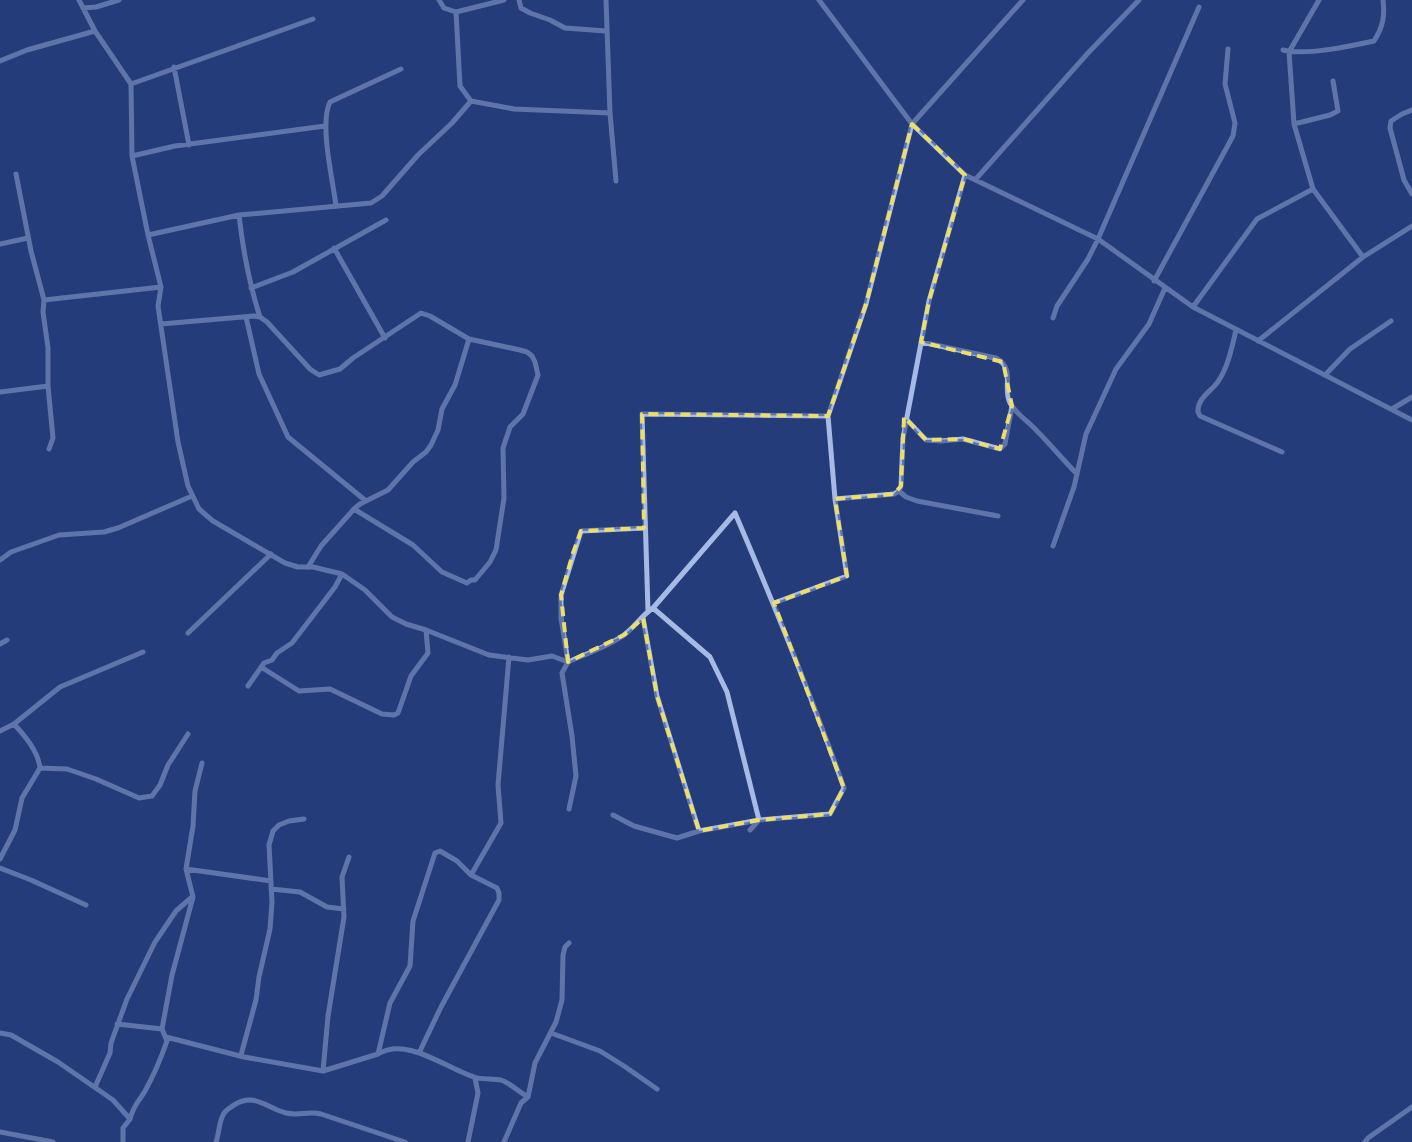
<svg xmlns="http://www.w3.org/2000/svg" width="1412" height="1142" font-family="Karla,sans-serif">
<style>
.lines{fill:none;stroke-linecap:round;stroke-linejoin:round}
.street{stroke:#a7bae4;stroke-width:5}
.marked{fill:none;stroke:#eedc6b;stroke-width:4;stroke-dasharray:10 6;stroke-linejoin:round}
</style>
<rect width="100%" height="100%" fill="#243d7a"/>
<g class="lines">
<!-- street -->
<path class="street" d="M79,0l16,31 36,53 1,72 16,79 13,52 -3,19 20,136 10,44 11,23 14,12 72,42 13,4h15l29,7 23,16 27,27 14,7 20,6 63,25 39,5 24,-4 16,6c18,-8 41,-16 56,-27 11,-8 19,-21 29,-27l82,-95c39,91 76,182 109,275l-14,26 -71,6 -60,11 -22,7 -43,-12 -21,-11
M439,0l5,8 12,4 48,-12
M519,0l2,8 9,5 20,7 15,8 41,3
M606,0l4,113 6,68
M819,0l93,124 53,51 133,64 95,68 219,113
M1319,0l-30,52 5,72 19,65 50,68
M83,8l13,-1 23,-7
M456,12l4,74 11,15 43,8 96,4
M1283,50c22,6 68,-4 91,-9 9,-14 11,-25 9,-41
M0,61l27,-11 68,-19
M174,67l15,78
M131,84l182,-65
M1412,110l-10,4 -11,7 -1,7 14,52 8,14
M1294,124l36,-9 8,-4 -5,-30
M132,156l43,-10 150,-20
M16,174l15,77 13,49 -1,12 5,36v38l5,52 -4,11
M975,180l113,-127 51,-53
M336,206c-3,-26 -17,-82 -6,-104l71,-33
M239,215c4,36 10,68 21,102
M148,235l91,-20 132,-12 11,-7 36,-41 34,-32 19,-22
M0,244l28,-6
M334,248l51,90
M1154,281l79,-145 2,-13 -10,-39 3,-35
M251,288l42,-16 93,-52
M44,300l117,-13
M1193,307l64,-88 56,-30
M246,317l13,57 29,63 78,64
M1053,318l4,-12 31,-47 10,-20 101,-232
M161,324l93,-8 6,1 7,5 43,47 9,6 21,-6 13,-11 68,-45 9,3 39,23 51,11 7,2 5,4 3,6 3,13 -15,39 -13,13 -7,21 1,50 -8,52 -6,12 -15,18h-4l-4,3 -25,-11 -29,-27 -59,-36
M1236,330c-4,17 -8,38 -19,53 -7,9 -20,16 -19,29l2,4 82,36
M1258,341l105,-84 49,-31
M921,342l75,16c20,11 6,29 14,45 6,11 19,19 27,28 14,14 26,29 40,43
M1325,375l25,-26 41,-28
M0,392l48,-6
M1392,409l20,-12
M907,420l19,20 15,1 22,-2 37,10 5,-5 7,-38
M899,491l7,6 11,4 81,15
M835,499l-7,-83 38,-112 46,-180 111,-124
M1053,546l21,-59 12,-53 30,-65 33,-45 16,-36
M0,560l11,-8 48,-17 45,-3 14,-4 74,-32
M308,567l13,-21 33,-37 6,-5 28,-14 25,-28 13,-10 5,-7 7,-15 4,-21 13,-24 14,-46
M774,603l73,-27 -12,-77 59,-5 5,-3 2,-5 2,-48 26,-137 36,-126
M653,608l57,49 17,35 32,128 -9,10
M648,611l-6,-197 186,2
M643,618l14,78 42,135
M188,633l83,-79
M0,644l7,-4
M261,667l38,24 31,-2 52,25 12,1 4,-2 13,-37 17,-23 -2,-23
M248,686l16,-23 8,-3 5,-7 15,-10 43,-56 7,-13
M0,731l14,-7 46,-37 83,-35
M40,768l27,1 29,10 43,19 13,-2 8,-11 8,-20 20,-31
M569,809l7,-33 -4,-40 -10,-63 6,-11 -7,-44v-23l20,-64 63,-3
M0,859l15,-29 7,-32 18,-30c-2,-17 -15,-32 -26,-44
M0,868l31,12 55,25
M186,869l85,12
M471,875l30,-52 -3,-38 11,-128
M271,889l29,3 27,15 17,2
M117,1024l45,5
M0,1033l11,2 47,27 55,38 17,19 -7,9v14
M551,1033l49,18 24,15 33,23
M166,1037l78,20 79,14 55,-17c29,-18 69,15 96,23 8,3 18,1 27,3 9,3 18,12 27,17
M378,1054l12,-51 20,-37 3,-45 22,-68 5,-2 17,10 14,14 26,13 2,5v7l-58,107 -22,46
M241,1055l15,-55 3,-23 11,-48 2,-27 -3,-57 4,-14 6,-6 10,-4 15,-2
M323,1071l5,-55 16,-99 -2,-40 7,-20
M95,1087l15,-34 1,-10 16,-44 28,-57 21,-31 16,-14
M130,1119c4,-15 8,-16 15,-28 9,-16 16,-33 22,-50l-5,-12 10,-54 21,-78 -7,-28 7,-43 2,-35 7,-28
M0,1132l53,10
M216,1142c3,-8 3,-20 7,-27 2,-5 7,-7 11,-10 21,-13 32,3 52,8 12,3 23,-2 35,1l84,28
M468,1142l10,-49 -3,-15
M504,1142l17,-39 7,-6 7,-34 21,-41 6,-22 1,-45 2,-8 4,-4
M1365,1142l3,-4 44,-31"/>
</g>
<!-- marked area -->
<path d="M0 0H1412V1142H0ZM912,124l53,51 -36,126 -8,41 82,20 9,44 -12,43 -37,-10 -37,1 -22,-23 -3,69 -7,8 -59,5 12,77 -73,27 70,185 -14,26 -71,6 -60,11 -42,-135 -14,-78 -19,17 -56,27 -7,-67 12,-42 8,-22 63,-3 -2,-114 186,2 38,-112z" fill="#243d7a" fill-opacity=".55" fill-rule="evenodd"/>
<path class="marked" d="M912,124l53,51 -36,126 -8,41 82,20 9,44 -12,43 -37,-10 -37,1 -22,-23 -3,69 -7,8 -59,5 12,77 -73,27 70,185 -14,26 -71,6 -60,11 -42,-135 -14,-78 -19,17 -56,27 -7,-67 12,-42 8,-22 63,-3 -2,-114 186,2 38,-112z"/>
</svg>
